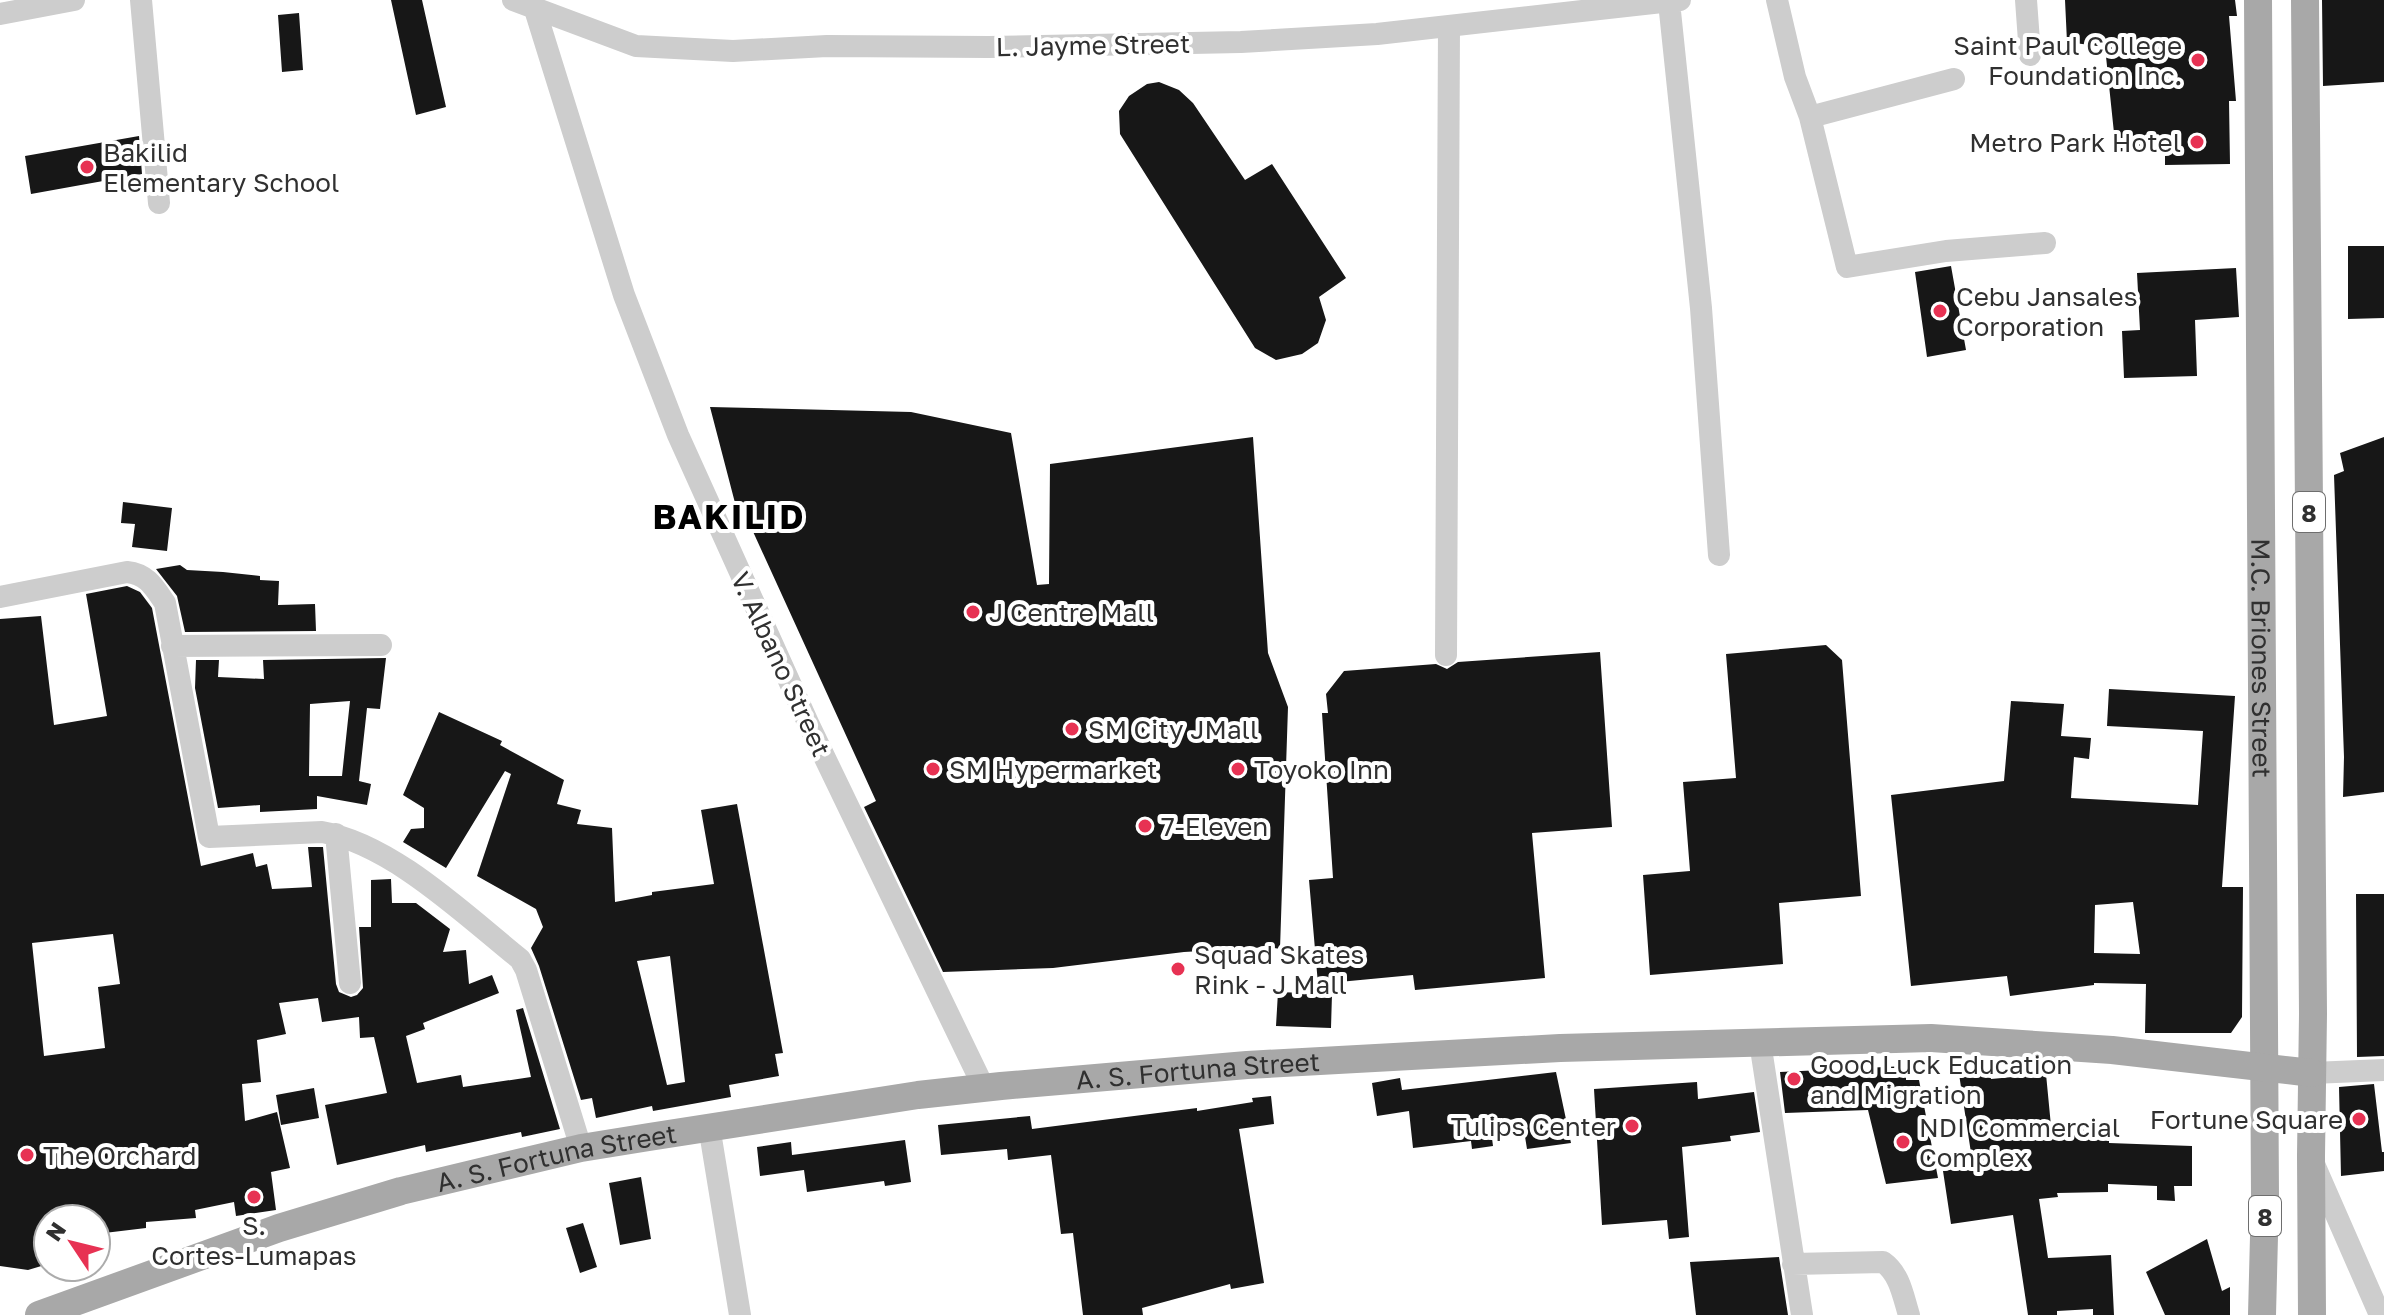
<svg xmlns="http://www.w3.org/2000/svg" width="2384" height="1315" font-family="'Golos Text',sans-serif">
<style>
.building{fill:#171717;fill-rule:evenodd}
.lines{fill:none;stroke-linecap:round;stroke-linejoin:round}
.minor{stroke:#cdcdcd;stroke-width:22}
.major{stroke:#a8a8a8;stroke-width:28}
.poi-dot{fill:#e73253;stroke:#fff;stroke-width:3}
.labels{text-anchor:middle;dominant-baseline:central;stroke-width:8;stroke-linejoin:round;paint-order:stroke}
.shield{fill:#fff;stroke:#6e6e6e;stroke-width:2}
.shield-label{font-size:24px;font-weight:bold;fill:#303030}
.street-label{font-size:26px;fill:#303030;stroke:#fff}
.poi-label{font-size:26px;fill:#303030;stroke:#fff;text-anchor:start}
.district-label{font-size:34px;font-weight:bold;letter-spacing:2px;fill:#000;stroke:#fff}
</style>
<rect width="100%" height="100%" fill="#fff"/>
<!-- building -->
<path class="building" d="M391,0h31l24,107 -30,8z
M2065,0h170l2,16h-8l7,85h-7l1,63 -65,1v-19l-49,6 -11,-105 -38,-5z
M2322,0h62v82l-61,4z
M299,13l4,57 -21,2 -4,-57z
M1159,82l20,8 14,13 52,77 27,-16 74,114 -27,19 7,23 -8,23 -16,11 -26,6 -21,-12 -135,-214 -1,-23 10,-15 18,-12z
M139,136l3,38 -111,20 -6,-38z
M2348,246h36v72l-36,1z
M1951,266l15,84 -39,7 -12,-85z
M2236,268l3,49 -44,3 2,56 -73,2 -2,-47 18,-1 -3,-57z
M710,407l201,5 100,21 26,152 12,-1 1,-120 203,-27 15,216 20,54 -8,242 -11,-2 -85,5 -131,16 -110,4 -79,-165 12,-6 -126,-276 -10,-3z
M2384,437v355l-41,5 1,-40 -10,-282 10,-4 -4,-18z
M123,502l49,6 -5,43 -35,-4 3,-23 -14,-1z
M180,565l7,5 36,2 37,4v4l19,1 -1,24 37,-1 1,27 -131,1 -8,-36 -21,-27z
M127,586l13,6 12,16 49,258 52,-13 3,14 11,-3 5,25 40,-2 -4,-40h15l13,137 3,8 12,5 6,-2 6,-7 -4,-61h12v-47l20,-1 1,24h24l34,26 -7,23 23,-2 3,34 23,-9 7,18 -76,30 2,6 -19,7 11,47 44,-8 2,12 68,-10 -15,-67 7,-2 37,121 -38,8 -1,-5 -95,20 -1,-7 -88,20 -12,-60 62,-12 -13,-56 -14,1 -1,-21 -37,5 -4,-24 -39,5 7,31 -29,6 4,42 -19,2 3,37 32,-9 13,56 -19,4 5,38 -40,6 -2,-14 -39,8 1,8 -50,4v6l-50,6v-15h-48v45l-20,6 -28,-4v-647l41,-3 13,109 53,-9 -21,-122zM113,934l7,50 -22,3 7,61 -61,8 -12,-113z
M1826,645l16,15 19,236 -82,7 4,61 -133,11 -7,-100 47,-4 -7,-89 53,-4 -10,-124z
M1600,652l12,175 -80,6 13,145 -130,12 -2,-15 -95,9 -9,-104 24,-2 -11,-165h6l-2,-19 18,-23 92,-7 11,5 11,-7z
M386,658l-6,51 -13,-1 -8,73 12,3 -4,21 -50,-9v13l-57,3v-7l-42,3 -23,-120 1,-28h23l-1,17 46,2 -1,-19zM350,701l-8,75h-33l1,-72z
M2109,689l126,7 -13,191h21l-1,130 -11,16h-86l1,-49 -52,-1v2l-84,11 -3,-20 -96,10 -20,-191 113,-14 7,-80 53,3 -3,32 30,2 -2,21 -15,-2 -3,41 127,7 5,-74 -96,-5zM2133,902l7,52 -46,-1 1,-48z
M439,712l63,29 -2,4 64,35 -7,24 24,6 -4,14 35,4 3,74 37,-7v-3l62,-8 -13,-74 36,-6 46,249 -8,1 4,22 -50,9 2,12 -78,14 -1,-5 -56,12 -4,-20 -11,2 -42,-134 -8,-18 12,-21 -7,-18 -59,-33 34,-102 -6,-3 -59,97 -43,-26 8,-13 13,-1v-20l-21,-13zM670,956l15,126 -18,3 -30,-124z
M2356,894h28v162l-27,1z
M1278,992l54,2 -1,34 -55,-2z
M1906,1066v14h13l19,98 -52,6 -18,-74 -83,3 -5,-41z
M1989,1069l2,10 55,-5 5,52 58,-1v18l83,3v40h-18l1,15 -18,-1v-14l-49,-2v8l-51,1 1,4 -19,2 9,59 63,-3 3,60h-21v-6l-36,2v4h-29l-15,-100 -62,9 -8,-53 30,-5 -14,-92z
M1556,1072l15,71 -44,6 -5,-31 -32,5 3,23 -21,3 -1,-8 -58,7 -4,-37 -32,5 -5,-33 28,-5 2,12z
M1697,1082l1,17 56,-7 6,40 -30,4 1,5 -49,6 7,90 -20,2 -2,-19 -65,5 -8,-136z
M2374,1084l8,68h2v19l-43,5 -2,-89z
M314,1088l5,30 -38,7 -5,-30z
M1271,1096l3,28 -35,5 25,154 -33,6 -1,-5 -88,24 1,7h-60l-10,-82 -12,1 -10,-79 -43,5 -1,-11 -66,6 -3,-30 92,-9 2,13 165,-21v3l56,-9 -1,-4z
M905,1140l6,42 -26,4 -1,-5 -77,11 -3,-22 -44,6 -3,-29 34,-5 1,13z
M641,1177l10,62 -31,6 -11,-62z
M583,1223l14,44 -17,6 -14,-45z
M2207,1239l15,52 8,-4v28h-65l-19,-43z
M1779,1257l9,58h-92l-6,-53z"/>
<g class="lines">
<!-- minor -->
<path class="minor" d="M141,0l18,203
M513,0l123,46 97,5 94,-5 162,1 252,-5 136,-8 303,-34
M532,0l92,295 54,140 131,290 175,363
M1777,0l18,77 15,40 37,150 99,-16 99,-8
M2026,0l4,55
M1669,2l32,306 18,247
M0,14l74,-14
M1810,117l144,-38
M0,597l127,-25c20,2 27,15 38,31l44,234 113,-5c70,12 143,83 198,127l6,11 55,178
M172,646l209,-1
M1446,655l3,-629
M336,834l14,149
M1760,1042l42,273
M2312,1073l72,-3
M709,1126l31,189
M2313,1162l67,153
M1793,1264l90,-2c17,12 20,34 26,53"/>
<!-- major -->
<g class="major">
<path id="s1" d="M2258,0l7,1197 -3,118"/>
<path d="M2305,0l8,1014 -2,142 1,159"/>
<path id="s2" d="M39,1315l240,-87 122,-37 180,-43 68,-11 269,-42 83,-9 246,-21 313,-17 371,-10 181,12 200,23"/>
</g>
</g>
<!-- markers -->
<g class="poi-dot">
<circle cx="2198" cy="60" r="8"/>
<circle cx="2197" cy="142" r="8"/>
<circle cx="87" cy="167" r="8"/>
<circle cx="1940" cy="311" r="8"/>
<circle cx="973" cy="612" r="8"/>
<circle cx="1072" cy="729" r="8"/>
<circle cx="933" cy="769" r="8"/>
<circle cx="1238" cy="769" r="8"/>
<circle cx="1145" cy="826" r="8"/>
<circle cx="1178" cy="969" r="8"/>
<circle cx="1794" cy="1079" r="8"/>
<circle cx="2359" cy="1119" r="8"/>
<circle cx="1632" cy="1126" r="8"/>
<circle cx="1903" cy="1142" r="8"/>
<circle cx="27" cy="1155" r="8"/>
<circle cx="254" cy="1197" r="8"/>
</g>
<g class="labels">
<!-- shield labels -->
<g class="shield">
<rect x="2293" y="492" width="32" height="40" rx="6"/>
<rect x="2249" y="1196" width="32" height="40" rx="6"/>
</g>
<g class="shield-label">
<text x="2309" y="512">8</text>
<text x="2265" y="1216">8</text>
</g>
<!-- street labels -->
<g class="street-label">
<text transform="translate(1093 45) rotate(-1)">L. Jayme Street</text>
<text stroke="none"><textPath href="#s1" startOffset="658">M.C. Briones Street</textPath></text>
<text transform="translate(781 664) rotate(65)">V. Albano Street</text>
<text stroke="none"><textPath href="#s2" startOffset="1190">A. S. Fortuna Street</textPath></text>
<text stroke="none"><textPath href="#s2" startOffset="542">A. S. Fortuna Street</textPath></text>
</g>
<!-- poi labels -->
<g class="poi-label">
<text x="2182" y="45" text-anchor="end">Saint Paul College<tspan x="2182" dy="30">Foundation Inc.</tspan></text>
<text x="2181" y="142" text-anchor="end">Metro Park Hotel</text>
<text x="103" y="152">Bakilid<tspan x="103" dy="30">Elementary School</tspan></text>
<text x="1956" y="296">Cebu Jansales<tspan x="1956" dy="30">Corporation</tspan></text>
<text x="989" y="612">J Centre Mall</text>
<text x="1088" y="729">SM City JMall</text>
<text x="949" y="769">SM Hypermarket</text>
<text x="1254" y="769">Toyoko Inn</text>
<text x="1161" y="826">7-Eleven</text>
<text x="1194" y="954">Squad Skates<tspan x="1194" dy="30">Rink - J Mall</tspan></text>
<text x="1810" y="1064">Good Luck Education<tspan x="1810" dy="30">and Migration</tspan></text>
<text x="2343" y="1119" text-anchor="end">Fortune Square</text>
<text x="1616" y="1126" text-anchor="end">Tulips Center</text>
<text x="1919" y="1127">NDI Commercial<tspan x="1919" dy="30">Complex</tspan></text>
<text x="43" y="1155">The Orchard</text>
<text x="254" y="1225" text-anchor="middle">S.<tspan x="254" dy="30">Cortes-Lumapas</tspan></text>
</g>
<!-- district labels -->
<g class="district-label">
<text x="729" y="516">BAKILID</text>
</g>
</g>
<!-- north arrow -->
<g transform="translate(72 1243) rotate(305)"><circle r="38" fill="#ffffff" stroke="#acacac" stroke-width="2"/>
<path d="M0-6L14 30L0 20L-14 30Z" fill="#e73253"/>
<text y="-12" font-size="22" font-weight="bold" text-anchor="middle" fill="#303030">N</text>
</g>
</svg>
